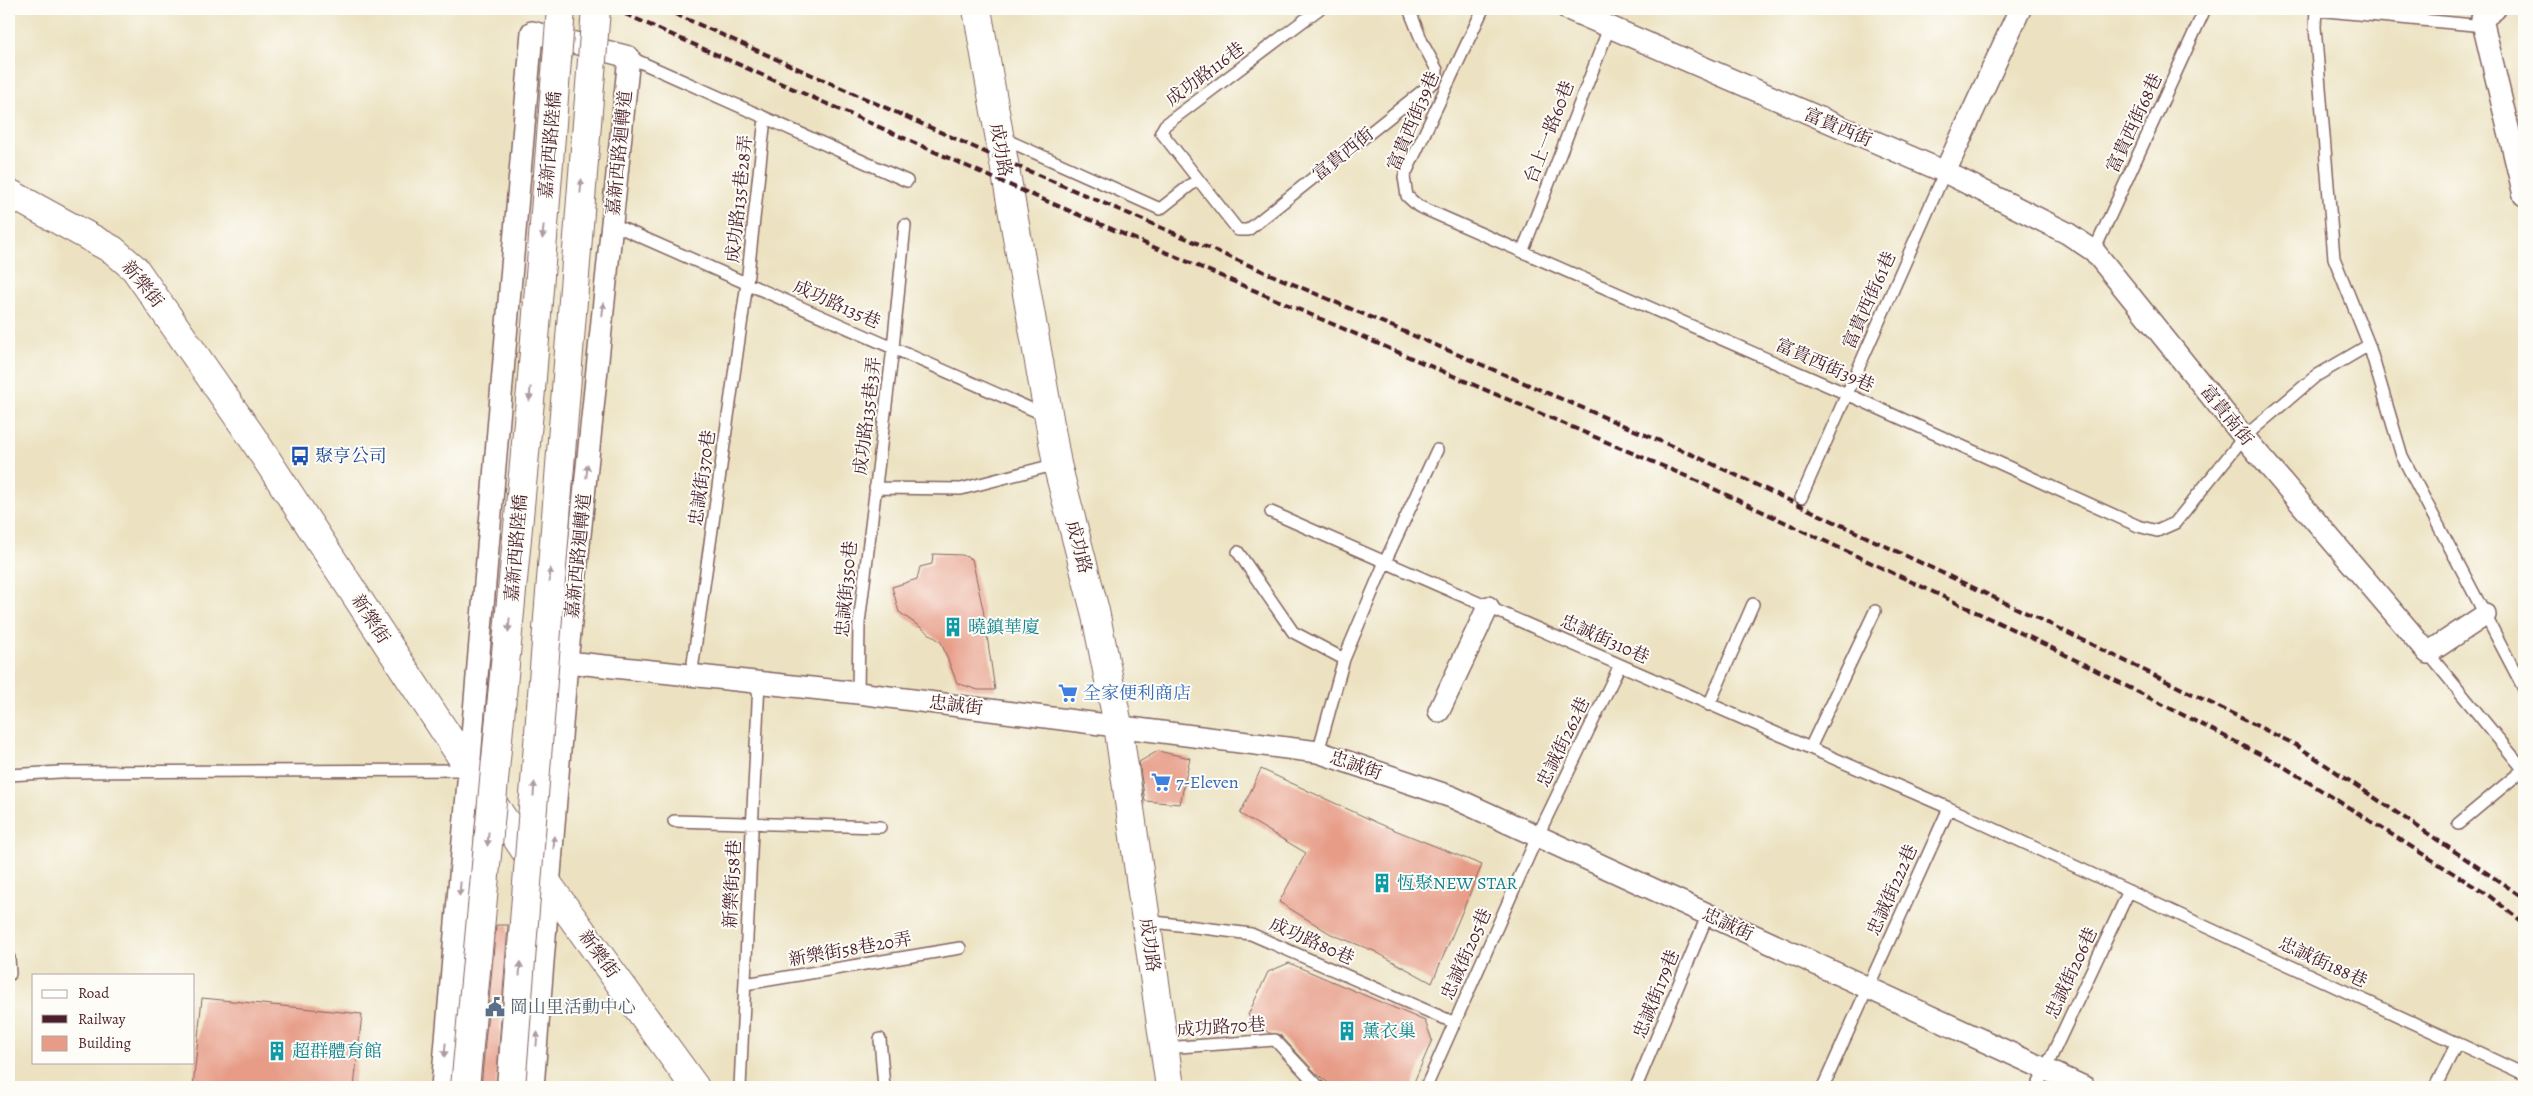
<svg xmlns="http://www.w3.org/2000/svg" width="2533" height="1096" font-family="Alegreya,'Noto Serif TC',serif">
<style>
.building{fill:#e79c87}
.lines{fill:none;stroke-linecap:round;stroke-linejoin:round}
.lane-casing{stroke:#836360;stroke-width:14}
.street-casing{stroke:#836360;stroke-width:24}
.secondary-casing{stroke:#836360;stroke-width:30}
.primary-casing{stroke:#836360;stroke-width:30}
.lane{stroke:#fff;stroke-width:11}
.street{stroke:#fff;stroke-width:21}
.secondary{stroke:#fff;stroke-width:28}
.primary{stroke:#fff;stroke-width:28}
.rail{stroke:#4a1f2b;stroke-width:4;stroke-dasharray:8 4;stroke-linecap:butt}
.secondary-bridge-casing{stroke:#836360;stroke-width:30;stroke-linecap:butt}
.secondary-bridge{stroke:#fff;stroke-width:28}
.oneway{fill:#ae9aa0}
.labels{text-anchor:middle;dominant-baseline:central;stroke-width:4;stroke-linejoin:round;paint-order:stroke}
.street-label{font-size:18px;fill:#4a1f2b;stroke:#fdfcf7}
.transit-label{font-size:18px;fill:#164399;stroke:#fdfcf7;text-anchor:start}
.culture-label{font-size:18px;fill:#0d838f;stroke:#fdfcf7;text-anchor:start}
.shop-label{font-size:18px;fill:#366cbe;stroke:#fdfcf7;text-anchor:start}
.service-label{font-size:18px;fill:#4e5e75;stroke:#fdfcf7;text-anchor:start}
</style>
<rect width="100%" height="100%" fill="#fdfcf7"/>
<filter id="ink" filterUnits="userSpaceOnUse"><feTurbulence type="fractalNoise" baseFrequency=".02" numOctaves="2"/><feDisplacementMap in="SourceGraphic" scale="10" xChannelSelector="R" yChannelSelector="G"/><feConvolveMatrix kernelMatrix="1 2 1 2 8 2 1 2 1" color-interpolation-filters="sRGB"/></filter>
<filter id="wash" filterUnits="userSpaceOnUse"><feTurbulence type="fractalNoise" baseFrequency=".0096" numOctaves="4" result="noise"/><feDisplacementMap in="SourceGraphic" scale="20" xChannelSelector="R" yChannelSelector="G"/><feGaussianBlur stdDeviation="1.12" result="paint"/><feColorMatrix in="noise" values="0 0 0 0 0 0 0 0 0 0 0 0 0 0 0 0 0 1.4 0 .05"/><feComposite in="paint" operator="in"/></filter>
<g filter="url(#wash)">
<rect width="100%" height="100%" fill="#ece2c1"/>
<g id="blocks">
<!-- building -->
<path class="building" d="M933,554l29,1 10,4 11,50 12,81h-17l-21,-7 -16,-41 -42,-30 -7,-25 25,-8 3,-12 12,-3z
M1158,751l32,7 -10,46 -35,-3 -6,-39z
M1261,769l119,55 102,41 -50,118 -58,-32 -43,-17 -52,-32 27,-49 -66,-39z
M496,925h12l-12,162h-15z
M1289,963l136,58 7,19 -20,47h-79l-18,-15 -35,-37 -11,-2 -21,-18 20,-43z
M202,998l160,16 -8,73h-161z"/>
</g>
</g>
<g filter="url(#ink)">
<use href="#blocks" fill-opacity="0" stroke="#836360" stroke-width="1"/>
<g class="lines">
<defs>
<path id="lane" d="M1319,9l-154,116 -4,7 77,98h10l188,-150 1,-10 -14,-26 -14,-35
M1483,9l-79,168 3,19 11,10 429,188 291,132 19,5 18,-8 69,-86 72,-61 53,-31
M2316,9l-1,18 19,231 35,87 33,111 122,233
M2316,10l168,16
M629,57l278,124
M1002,138l158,71 38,-30
M612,224l435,192
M1523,250l86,-222
M2094,251l111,-242
M875,488l86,1 96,-25
M1801,498l144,-326
M1271,512l539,236
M1238,552l55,80 51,27
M1875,611l-65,137 139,60 575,266
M2428,653l96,117
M691,677l56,-394 18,-165
M858,693l1,-70 34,-275 12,-123
M1709,705l44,-101
M1318,752l26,-93 41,-97 52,-112
M9,775l51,-3 408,-2
M674,821l206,6
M2458,824l66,-55
M1147,921l104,13 204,89
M9,958l1,16
M745,984l215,-36
M880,1039l4,48
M1165,1048l110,-8 44,47
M740,1087l19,-405
M1426,1087l112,-252 82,-170
M1636,1087l72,-173
M1823,1087l126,-279
M2037,1087l92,-196
M2435,1087l22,-44"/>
<path id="street" d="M1568,9l377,163 122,61 27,18 150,186 184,216 57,-38
M2495,9l-13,10 42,176
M1945,172l75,-163
M567,662l291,31 460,59 134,45 632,290
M1439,711l49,-104
M442,1087l90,-1055 97,25 -62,605 -34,425"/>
<path id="secondary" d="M9,193l104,57 22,19 115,165 220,336 80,117 145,200"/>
<path id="primary" d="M977,9l80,455 38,147 23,114 52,362"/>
</defs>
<!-- lane casing -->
<use href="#lane" class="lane-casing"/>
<!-- street casing -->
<use href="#street" class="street-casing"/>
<!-- secondary casing -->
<use href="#secondary" class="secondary-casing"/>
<!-- primary casing -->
<use href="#primary" class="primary-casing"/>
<!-- lane -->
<use href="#lane" class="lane"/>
<!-- street -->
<use href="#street" class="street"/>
<!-- secondary -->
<use href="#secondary" class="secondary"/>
<!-- primary -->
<use href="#primary" class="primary"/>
<!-- rail -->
<path class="rail" d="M614,9l393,175 688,296 351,165 235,120 207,130 36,28
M664,9l339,151 699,299 350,166 244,120 228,153"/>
<defs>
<path id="secondary-bridge" d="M465,1087l66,-697 30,-381
M511,1087l85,-1078"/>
</defs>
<!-- secondary-bridge casing -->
<use href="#secondary-bridge" class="secondary-bridge-casing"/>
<!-- secondary-bridge -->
<use href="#secondary-bridge" class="secondary-bridge"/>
</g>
<!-- one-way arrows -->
<defs><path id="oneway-solid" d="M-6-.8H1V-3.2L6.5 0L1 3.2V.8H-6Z" transform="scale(1.25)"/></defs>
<g class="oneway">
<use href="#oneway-solid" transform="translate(581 186) rotate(-85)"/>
<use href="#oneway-solid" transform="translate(543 232) rotate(95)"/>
<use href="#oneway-solid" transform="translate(603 309) rotate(-84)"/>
<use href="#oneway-solid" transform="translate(530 394) rotate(95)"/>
<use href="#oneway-solid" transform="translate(587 471) rotate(-84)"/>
<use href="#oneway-solid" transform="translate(550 575) rotate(-86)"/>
<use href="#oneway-solid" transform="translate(509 625) rotate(95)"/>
<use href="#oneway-solid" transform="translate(534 789) rotate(-86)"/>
<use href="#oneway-solid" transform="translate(488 839) rotate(95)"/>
<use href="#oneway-solid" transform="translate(554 842) rotate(-86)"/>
<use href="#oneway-solid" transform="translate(460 889) rotate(95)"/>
<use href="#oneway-solid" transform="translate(520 969) rotate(-86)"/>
<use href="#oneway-solid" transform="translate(537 1039) rotate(-85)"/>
<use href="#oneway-solid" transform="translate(445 1050) rotate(95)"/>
</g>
</g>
<!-- icons -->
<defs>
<symbol id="bus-bare" viewBox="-9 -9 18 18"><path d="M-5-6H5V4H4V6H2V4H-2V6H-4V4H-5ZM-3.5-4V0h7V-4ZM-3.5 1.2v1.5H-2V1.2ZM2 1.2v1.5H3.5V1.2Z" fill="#1a4fb4" stroke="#fdfcf7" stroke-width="2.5" paint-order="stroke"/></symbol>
<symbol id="building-bare" viewBox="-9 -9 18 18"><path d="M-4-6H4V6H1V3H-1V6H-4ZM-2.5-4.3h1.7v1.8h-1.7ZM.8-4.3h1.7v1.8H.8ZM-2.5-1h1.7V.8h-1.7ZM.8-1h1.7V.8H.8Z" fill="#0f9aa8" stroke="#fdfcf7" stroke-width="2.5" paint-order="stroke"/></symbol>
<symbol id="supermarket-bare" viewBox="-9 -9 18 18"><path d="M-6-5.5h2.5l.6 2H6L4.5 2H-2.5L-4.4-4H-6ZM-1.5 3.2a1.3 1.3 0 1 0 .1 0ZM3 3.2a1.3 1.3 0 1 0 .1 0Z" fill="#3f7fe0" stroke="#fdfcf7" stroke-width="2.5" paint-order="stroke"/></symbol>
<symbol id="civic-bare" viewBox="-9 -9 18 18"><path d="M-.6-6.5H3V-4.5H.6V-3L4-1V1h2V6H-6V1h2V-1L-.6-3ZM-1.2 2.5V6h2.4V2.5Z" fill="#5c6f8a" stroke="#fdfcf7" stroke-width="2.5" paint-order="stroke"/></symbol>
</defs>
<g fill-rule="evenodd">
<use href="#bus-bare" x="286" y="442" width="28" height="28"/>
<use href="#building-bare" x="939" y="613" width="28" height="28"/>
<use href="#supermarket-bare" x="1054" y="679" width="28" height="28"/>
<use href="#supermarket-bare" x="1147" y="768" width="28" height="28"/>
<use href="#building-bare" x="1368" y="869" width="28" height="28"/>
<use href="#civic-bare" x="481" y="993" width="28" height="28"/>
<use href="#building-bare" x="1333" y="1017" width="28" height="28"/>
<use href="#building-bare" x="263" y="1037" width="28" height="28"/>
</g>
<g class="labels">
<!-- street labels -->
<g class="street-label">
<text transform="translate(1205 74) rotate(-37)">成功路116巷</text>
<text transform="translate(1413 121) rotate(-67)">富貴西街39巷</text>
<text transform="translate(2134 123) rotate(-65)">富貴西街68巷</text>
<text transform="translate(1838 127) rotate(23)">富貴西街</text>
<text transform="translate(1549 132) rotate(-69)">台上一路60巷</text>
<text transform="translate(550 145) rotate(-85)">嘉新西路陸橋</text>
<text transform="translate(1001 150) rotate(80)">成功路</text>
<text transform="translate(619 153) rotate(-84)">嘉新西路迴轉道</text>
<text transform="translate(1343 154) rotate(-39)">富貴西街</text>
<text transform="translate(739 199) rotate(-84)">成功路135巷28弄</text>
<text transform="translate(143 284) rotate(51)">新樂街</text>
<text transform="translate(1869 300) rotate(-66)">富貴西街61巷</text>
<text transform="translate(837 304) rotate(24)">成功路135巷</text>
<text transform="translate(1825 365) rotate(24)">富貴西街39巷</text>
<text transform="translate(2227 415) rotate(51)">富貴南街</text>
<text transform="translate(867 416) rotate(-83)">成功路135巷3弄</text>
<text transform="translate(702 478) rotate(-82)">忠誠街370巷</text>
<text transform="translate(1079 547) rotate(75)">成功路</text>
<text transform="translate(516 548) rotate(-85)">嘉新西路陸橋</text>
<text transform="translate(578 556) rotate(-84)">嘉新西路迴轉道</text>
<text transform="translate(846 589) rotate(-85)">忠誠街350巷</text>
<text transform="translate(371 619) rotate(57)">新樂街</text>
<text transform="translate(1605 639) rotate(24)">忠誠街310巷</text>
<text transform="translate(956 705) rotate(7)">忠誠街</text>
<text transform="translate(1563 742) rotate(-64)">忠誠街262巷</text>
<text transform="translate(1356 765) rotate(19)">忠誠街</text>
<text transform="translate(732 884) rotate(-87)">新樂街58巷</text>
<text transform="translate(1892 890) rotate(-66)">忠誠街222巷</text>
<text transform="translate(1728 924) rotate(25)">忠誠街</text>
<text transform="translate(1312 941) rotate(24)">成功路80巷</text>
<text transform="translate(1150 945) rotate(82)">成功路</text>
<text transform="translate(850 949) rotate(-10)">新樂街58巷20弄</text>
<text transform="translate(599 954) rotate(54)">新樂街</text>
<text transform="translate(1466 954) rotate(-66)">忠誠街205巷</text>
<text transform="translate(2323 962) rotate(25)">忠誠街188巷</text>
<text transform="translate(2071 973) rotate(-65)">忠誠街206巷</text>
<text transform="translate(1656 994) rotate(-68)">忠誠街179巷</text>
<text transform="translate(1221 1027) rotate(-4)">成功路70巷</text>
</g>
<!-- transit labels -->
<g class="transit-label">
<text x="315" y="456">聚亨公司</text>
</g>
<!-- culture labels -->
<g class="culture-label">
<text x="968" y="627">曉鎮華廈</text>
<text x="1397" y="883">恆聚NEW STAR</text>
<text x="1362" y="1031">薰衣巢</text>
<text x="292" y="1051">超群體育館</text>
</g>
<!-- shop labels -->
<g class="shop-label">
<text x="1083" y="693">全家便利商店</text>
<text x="1176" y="782">7-Eleven</text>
</g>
<!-- service labels -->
<g class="service-label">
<text x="510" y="1007">岡山里活動中心</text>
</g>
</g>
<!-- margin -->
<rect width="2533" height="1096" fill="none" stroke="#fdfcf7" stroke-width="30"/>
<!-- legend -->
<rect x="32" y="974" width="162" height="90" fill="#fdfcf7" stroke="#b5a4a5"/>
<rect x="42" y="990" width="25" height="8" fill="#ffffff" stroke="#b5a4a5"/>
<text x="78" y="998" font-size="15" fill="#4a1f2b">Road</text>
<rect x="42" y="1015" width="25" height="8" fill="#4a1f2b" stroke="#b5a4a5"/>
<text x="78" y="1024" font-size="15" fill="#4a1f2b">Railway</text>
<rect x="42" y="1036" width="25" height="15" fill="#e79c87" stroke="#b5a4a5"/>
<text x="78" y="1048" font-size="15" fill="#4a1f2b">Building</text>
</svg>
